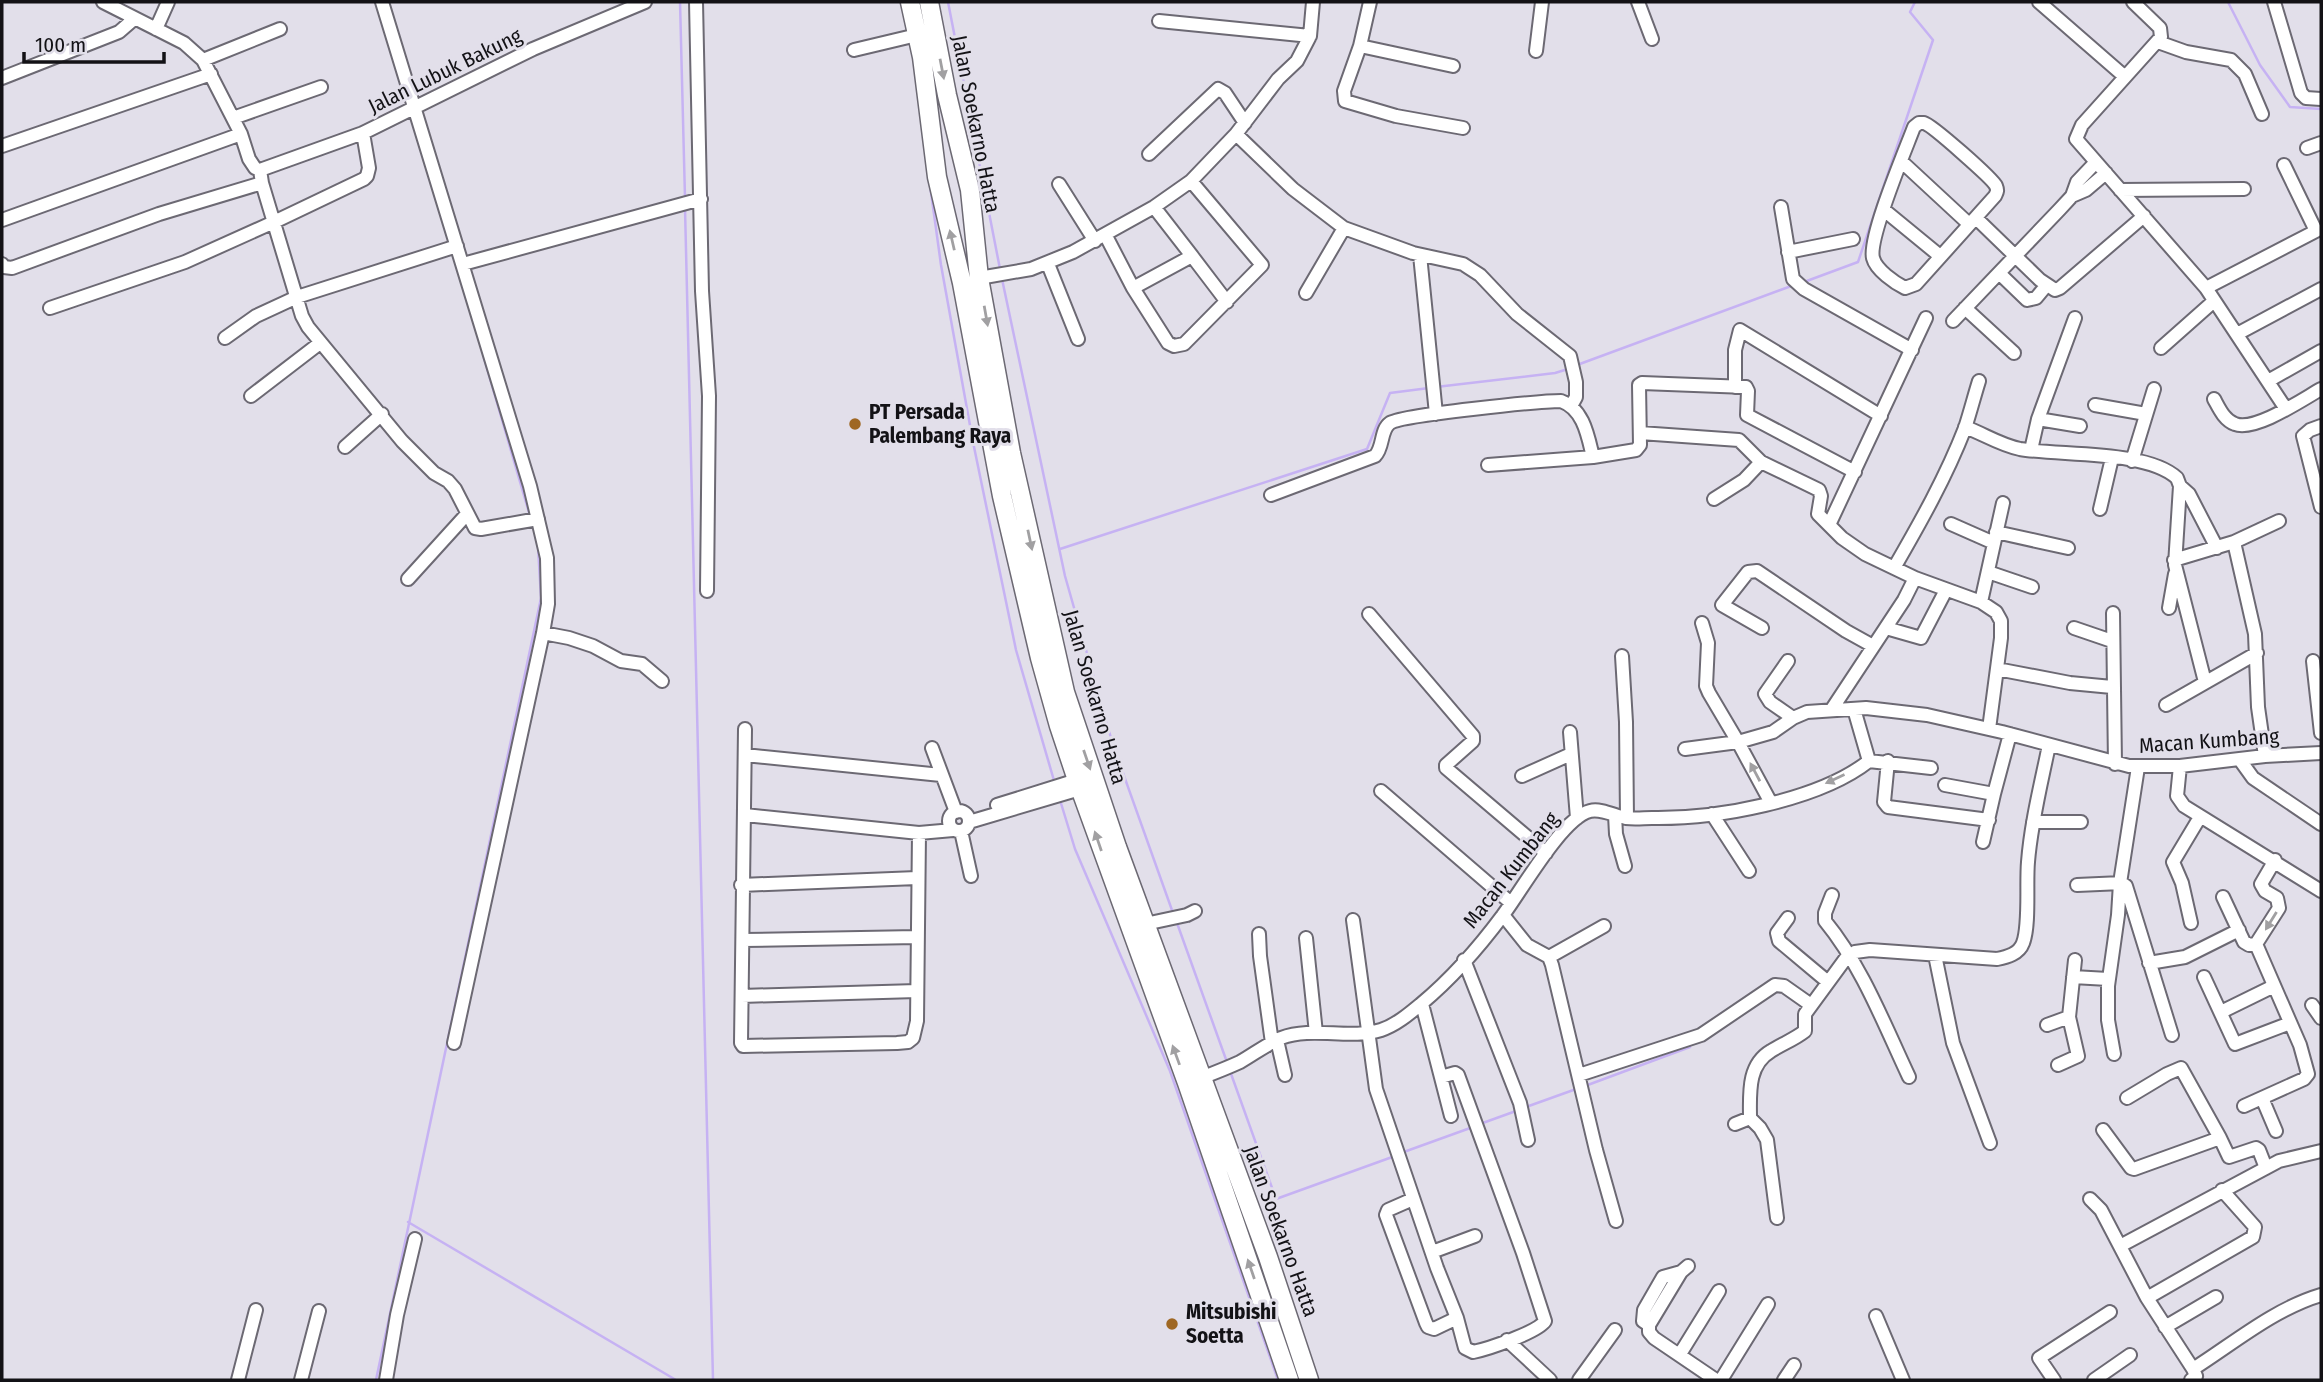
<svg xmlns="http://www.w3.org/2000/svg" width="2323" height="1382" font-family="'Fira Sans Condensed',sans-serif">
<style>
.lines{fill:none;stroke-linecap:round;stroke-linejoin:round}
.stream{stroke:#c6b2f3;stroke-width:2.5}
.minor-casing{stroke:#6c6973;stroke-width:16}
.highway-casing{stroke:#6c6973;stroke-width:21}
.minor{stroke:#fff;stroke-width:12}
.highway{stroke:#fff;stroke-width:18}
.oneway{fill:#a1a0a2}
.poi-dot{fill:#9f6723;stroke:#e2dfea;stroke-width:2.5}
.labels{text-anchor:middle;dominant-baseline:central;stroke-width:6;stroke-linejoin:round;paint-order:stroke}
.street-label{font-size:21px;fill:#131216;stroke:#e2dfea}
.poi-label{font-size:21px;font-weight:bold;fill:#131216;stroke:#e2dfea;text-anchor:start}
</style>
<rect width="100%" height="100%" fill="#e2dfea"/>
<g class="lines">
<!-- stream -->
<path class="stream" d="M680,2l5,196
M948,2l52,267
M2228,2l32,63 30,42 31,2
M930,185l11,80 32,177 43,208 39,134
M685,208l28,1172
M1002,279l63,297 48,169 60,168
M1804,282l54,-20 75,-222 -23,-28 5,-10
M484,358l46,158
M1577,365l217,-80
M1436,387l119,-14 13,-4
M1060,549l307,-100 23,-56 39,-5
M1060,800l15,49 95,222 108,309
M1177,923l51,142
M1230,1071l46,128 119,-43
M1585,1086l105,-39
M1526,1107l53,-19
M1480,1124l36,-13
M1401,1153l72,-26
M408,1222l268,158
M376,1380l165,-782 -3,-52"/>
<defs>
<path id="minor" d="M103,2l81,41 19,17 38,74 8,25 6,9 5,2 2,13 40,133 6,11 94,114 32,32 14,8 7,8 20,39 6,1 57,-10
M382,2l148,484 17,72 1,46 -5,29 -89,410
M696,2l6,289 7,105 -2,195
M1370,2l-10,44 -16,45 1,10 51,15 67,12
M1638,2l14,37
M2039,2l85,74
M2133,2l27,26 1,9 -79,88 -6,14 130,149 80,121
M2274,2l27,91 5,5 15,1
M1159,21l151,15
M156,29l12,-27
M2158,42l28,10 45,8 14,14 17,40
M1360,46l93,20
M854,50l63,-15
M1536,51l6,-49
M203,60l77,-31
M2,78l117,-46 15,-13
M233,118l88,-31
M1919,123c1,0 3,0 5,0 8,2 69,56 72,63 2,5 1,6 -1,10l-79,88 -11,4c-10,-5 -29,-18 -32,-30 -5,-20 32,-107 41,-131z
M1236,134l57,55 51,39 69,25 50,11 17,11 37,39 53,42 6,26v15l-5,9
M2,146l209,-72
M2307,148l14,-5
M1149,154l69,-65 7,4 20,30
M1901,161l68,63
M260,170l103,-37 170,-84 112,-47
M1059,184l36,57
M2120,190l124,-1
M2072,196l14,-6 20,-17
M1781,207l12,72 11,10 108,61
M1884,210l56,46
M1976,218l64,62 15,10 5,-2 84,-72
M2,220l239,-86
M1106,236l27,52 35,55 6,3 10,-2 78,-79 -71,-84
M1788,252l65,-13
M1420,255l16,159
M1192,256l35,46
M2,264l2,3 8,1 147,-54 103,-31
M463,264l238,-65
M1048,264l30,75
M1999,273l28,27 9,-2 10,-12
M979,278l52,-9 42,-17 81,-45 37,-26 45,-47 42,-55 19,-18 13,-25 3,-34
M1133,288l59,-32 -38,-49
M2206,288l110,-57 -32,-66
M1306,293l38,-65
M50,308l135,-46 89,-40 90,-43 3,-3 2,-8 -6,-35
M1965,308l49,45
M1953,321l107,-112 12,-13 5,-14 19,-20
M2237,334l84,-45
M225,338l31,-22 41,-19 160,-51
M2161,348l53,-47
M2268,381l53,-30
M1735,387v-37l5,-20 141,86
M251,396l69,-53
M2214,399c5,9 10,21 21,25 20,8 68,-25 86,-35
M2095,405l51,9
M2038,419l42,7
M2321,426l-11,4 -7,6 18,71
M1965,427c19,7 35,18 55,22 41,7 127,1 157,29l3,8 -5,79 30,117
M1640,433l99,7 22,22 58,28 2,6 -3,18 24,24 23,16 50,24 66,24 15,10 5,9v17l-12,91
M345,447l37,-33
M2031,450l7,-31 37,-101
M2132,461l22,-72
M1488,465l105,-8 43,-7 4,-5 -1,-60 3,-2 104,4 2,4 -1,24 108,57
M2180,486l9,8 28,54
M1271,495l104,-39c9,-9 5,-26 15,-33 11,-8 152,-22 171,-22 23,8 27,36 32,56
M1714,499l30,-19 17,-18
M2100,509l12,-51
M1951,524l43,19
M1829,525l97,-207
M1996,532l72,16
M2234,542l21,92 3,73 7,49
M2174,560l60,-18 45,-21
M1894,568c26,-45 52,-91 71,-140 5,-15 9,-31 14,-47
M1988,572l44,15
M408,579l59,-65
M1981,602l22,-99
M2169,608l6,-34
M2113,613l2,151
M1369,614l104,122v5l-27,24v3l100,85
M1702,623l6,20 -2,43 3,7 29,49 33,61
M1762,628l-40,-23 26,-33 9,-1 89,60 27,15
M1886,628l35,10 25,-48
M2074,628l38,13
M543,633l26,5 24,8 28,15 21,3 20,17
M1622,656l4,66 1,96
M1788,661l-23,33 5,8 23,16
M2313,661l8,72
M1997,669l73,14 42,4
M2166,705l91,-52
M1832,709l72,-109 11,-22
M745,729l-4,314 2,3 154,-3 11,-1 5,-4 4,-17 2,-188
M1570,732l7,86
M932,748l24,64
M1685,749l53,-7 35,-10 20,-14 14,-6 59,-4 61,7 75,17 127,34h51l85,-10 56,-3
M745,755l196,20
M2240,760l13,18 68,46
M1869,761l62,7
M1888,761l-4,41 4,5 101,13
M2180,766l-3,30 7,10 137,85
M1522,776l49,-22
M1945,785l49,9 16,-60
M1381,791l130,112
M997,805l80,-25
M949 821a10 10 0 1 1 20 0a10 10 0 1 1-20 0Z
M1712,814l37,57
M745,815l174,18 34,-3
M1615,815l1,19 9,32
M969,822l111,-33
M2033,822h48
M961,831l10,45
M1983,842l11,-48
M741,885l176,-7
M2077,885l45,-2 4,3 46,149
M1832,895l-7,18v8c37,45 59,103 84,156
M2223,897l21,45 5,3 7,-1
M1503,915l24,30 22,12 3,8 44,185 20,71
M1788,918l-11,15 2,8 49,41
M1353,920l23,169 61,179 20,50 8,30 8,4c15,-3 65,-20 72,-31l-22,-68 -65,-178 -3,-2 -14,4
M2191,923l-9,-40 -9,-21 27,-45
M1145,924l42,-9 8,-4
M1259,934l1,22 12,87
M1306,938l10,95
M743,940l174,-3
M2256,944l23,-36 -2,-10 -12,-7 -4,-7 14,-24
M1935,955l18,88 37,100
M1549,957l55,-31
M1464,960l56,143 8,37
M2149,963l36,-6 54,-27
M2073,977l35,2
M2204,977l31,67 55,-21
M742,996l175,-5
M1422,1004l29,112
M2312,1005l9,13
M2221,1012l53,-26
M2047,1025l22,-8
M1277,1040l8,35
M2114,1054l-6,-34v-34l10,-71 2,-32 18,-116
M2058,1065l20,-9 -9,-39 6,-57
M1579,1075l122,-40 74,-50 9,1 27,19
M1201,1078c13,-5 26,-10 39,-16 14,-8 27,-18 41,-24 32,-12 68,2 100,-8 15,-5 28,-16 40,-26 30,-25 59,-58 82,-89 19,-25 59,-97 87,-104 11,-3 25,5 36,7 9,1 18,0 26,0 64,1 166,-17 217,-57l-15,-52
M2127,1098l40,-24 14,-6 39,70
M2262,1098l14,33
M2244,1106l60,-27 4,-5 -8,-29 -44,-101
M1735,1124l15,-6
M2103,1130l28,38 3,1 86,-31 9,19 27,-9 3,2 7,18
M1413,1199l-25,11 -2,5 40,108 2,4 6,2 23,-11
M2090,1199l11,11 46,88 46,71
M1777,1218l-10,-78 -7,-12 -10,-10c0,-24 -3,-53 21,-67 11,-7 24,-12 34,-20v-17l41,-56 9,-6 15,-2 127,9c10,-2 22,-5 26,-16 7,-18 3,-60 5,-81 3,-39 13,-78 21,-117
M2120,1246l159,-85 42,-10
M1432,1252l43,-16
M1681,1272l-32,53v7l5,6 62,42
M2147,1298l106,-61 2,-10 -33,-37
M1876,1316l27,64
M1649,1325l-6,-4 1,-11 19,-33 18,-5 7,-6
M2165,1327l51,-30
M1507,1340l43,40
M1680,1354l39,-63
M238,1380l18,-70
M301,1380l18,-69
M386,1380l11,-65 18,-76
M1579,1380l36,-50
M1721,1380l47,-76
M1784,1380l10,-15
M2054,1380l-15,-22 71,-46
M2094,1380l36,-25
M2191,1380l5,-4 -3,-7c41,-26 81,-60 128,-74"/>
<path id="highway" d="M910,2l12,55 15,120 25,106 40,213 38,162 19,68 18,54 110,303 102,297
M929,2l18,93 23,95 9,88 32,175 54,239 52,155 151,410 41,123"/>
</defs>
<!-- minor casing -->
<use href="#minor" class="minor-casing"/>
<!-- highway casing -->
<use href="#highway" class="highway-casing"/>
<!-- minor -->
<use href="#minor" class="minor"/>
<!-- highway -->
<use href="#highway" class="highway"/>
</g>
<!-- one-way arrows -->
<defs><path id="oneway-solid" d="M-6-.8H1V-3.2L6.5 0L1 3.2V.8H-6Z" transform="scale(1.75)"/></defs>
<g class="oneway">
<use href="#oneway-solid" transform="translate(942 69) rotate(79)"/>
<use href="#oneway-solid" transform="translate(952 240) rotate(-103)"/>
<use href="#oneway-solid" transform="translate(986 316) rotate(80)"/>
<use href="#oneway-solid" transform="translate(1030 540) rotate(78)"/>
<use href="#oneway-solid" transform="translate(1087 760) rotate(71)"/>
<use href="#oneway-solid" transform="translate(1755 772) rotate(-118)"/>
<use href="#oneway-solid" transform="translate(1835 779) rotate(155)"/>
<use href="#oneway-solid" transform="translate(1098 841) rotate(-109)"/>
<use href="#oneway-solid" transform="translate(2271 921) rotate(122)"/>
<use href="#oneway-solid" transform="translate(1176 1055) rotate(-110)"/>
<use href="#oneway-solid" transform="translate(1251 1269) rotate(-109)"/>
</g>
<!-- markers -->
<g class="poi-dot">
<circle cx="855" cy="424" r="7"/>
<circle cx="1172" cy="1324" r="7"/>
</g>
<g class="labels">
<!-- street labels -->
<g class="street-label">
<text transform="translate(445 71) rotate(-26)">Jalan Lubuk Bakung</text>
<text transform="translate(976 124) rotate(79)">Jalan Soekarno Hatta</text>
<text transform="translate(1095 697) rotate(74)">Jalan Soekarno Hatta</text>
<text transform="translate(2209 741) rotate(-4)">Macan Kumbang</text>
<text transform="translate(1511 870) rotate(-52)">Macan Kumbang</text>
<text transform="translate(1281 1231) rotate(70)">Jalan Soekarno Hatta</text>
</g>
<!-- poi labels -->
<g class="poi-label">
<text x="869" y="412">PT Persada<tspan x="869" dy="24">Palembang Raya</tspan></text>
<text x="1186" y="1312">Mitsubishi<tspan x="1186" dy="24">Soetta</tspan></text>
</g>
</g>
<!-- border -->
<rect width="2323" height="1382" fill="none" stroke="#131216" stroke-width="7"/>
<!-- scale -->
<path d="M24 52v10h140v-10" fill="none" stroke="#131216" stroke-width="3.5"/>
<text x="35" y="52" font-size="21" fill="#131216" stroke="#e2dfea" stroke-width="5" paint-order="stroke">100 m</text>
</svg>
